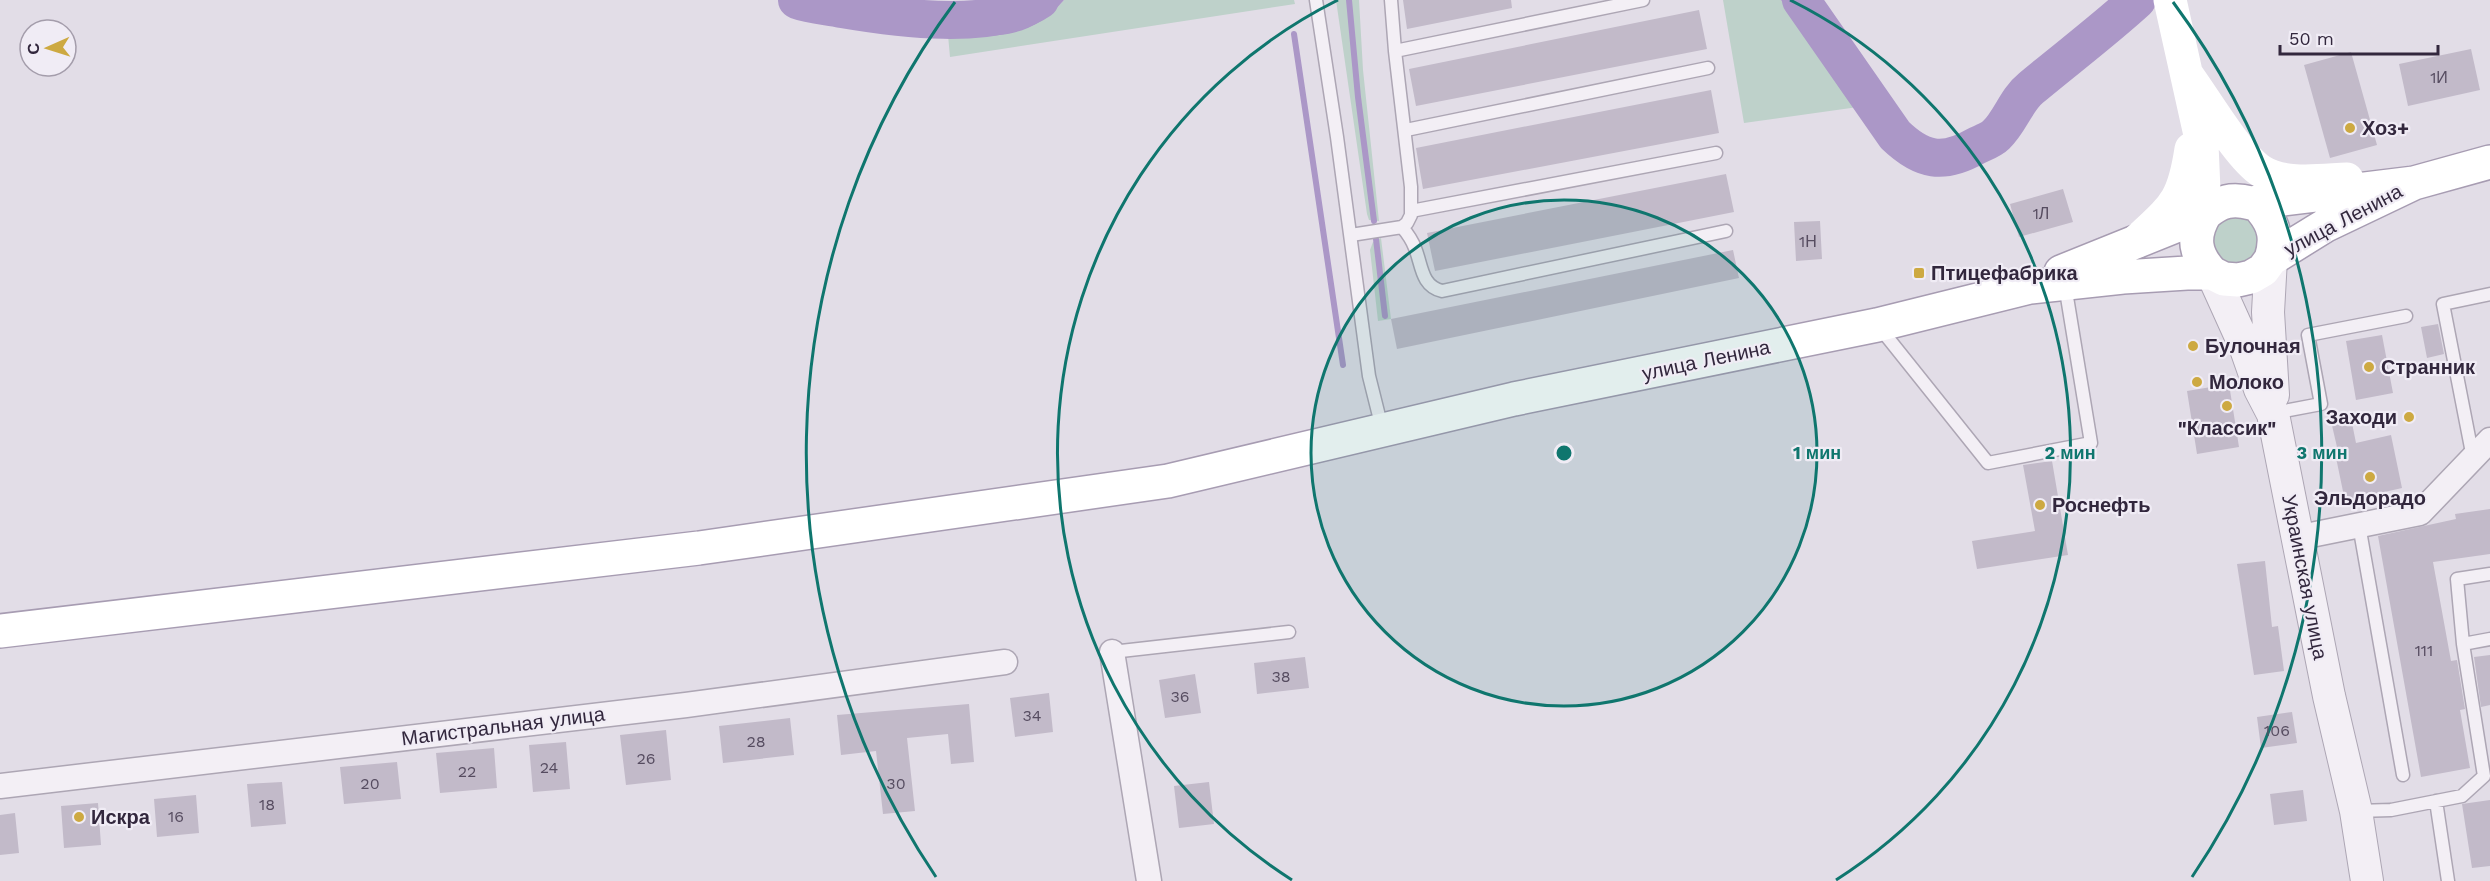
<svg xmlns="http://www.w3.org/2000/svg" width="2490" height="881" font-family="'Work Sans',sans-serif">
<style>
.green{fill:#bed1ca}
.water{fill:#ab97c7}
.lines{fill:none;stroke-linecap:round;stroke-linejoin:round}
.stream{stroke:#ab97c7;stroke-width:6}
.river{stroke:#ab97c7;stroke-width:38}
.building{fill:#c2bac9}
.service-casing{stroke:#ada6b4;stroke-width:15}
.minor-casing{stroke:#ada6b4;stroke-width:27}
.tertiary-casing{stroke:#ada6b4;stroke-width:34}
.primary-casing{stroke:#a79cb2;stroke-width:36}
.service{stroke:#f3eff5;stroke-width:12}
.minor{stroke:#f3eff5;stroke-width:24}
.tertiary{stroke:#f3eff5;stroke-width:32}
.secondary{stroke:#fff;stroke-width:33}
.primary{stroke:#fff;stroke-width:33}
.ring{fill:none;stroke:#0f766e;stroke-width:3}
.poi-dot{fill:#cda941;stroke:#f0ecf5;stroke-width:2}
.labels{text-anchor:middle;dominant-baseline:central;stroke-width:4.5;stroke-linejoin:round;paint-order:stroke}
.number-label{font-size:16px;fill:#564c60}
.poi-label{font-size:20px;font-weight:bold;fill:#32273d;stroke:#f0ecf5;text-anchor:start}
.street-label{font-size:20px;fill:#32273d;stroke:#f0ecf5}
.centre{fill:#0f766e;stroke:#f0ecf5;stroke-width:3}
.ring-label{font-size:18px;text-anchor:middle;font-weight:bold;fill:#0f766e;stroke:#f0ecf5;stroke-width:4.5;stroke-linejoin:round;paint-order:stroke}
</style>
<rect width="100%" height="100%" fill="#e2dde7"/>
<!-- green -->
<path class="green" d="M1064,0h230l1,4 -345,53 -2,-22c44,2 85,2 116,-35z
M1336,0h23l4,70 16,151 -10,-1 -2,-6z
M1723,0h58l27,42 50,65 -114,16z
M2224,216h22l12,11 2,25 -20,16 -24,-7 -7,-29z
M1381,238l10,81 -13,2 -8,-71 3,-8z"/>
<!-- water -->
<path class="water" d="M984,0h80c-34,40 -68,37 -116,35l1,-32z
M1781,0h36l42,51 24,36 -25,20 -50,-65z"/>
<g class="lines">
<!-- stream -->
<path class="stream" d="M1349,0l9,97 16,124
M1294,34l49,331
M1376,239l9,77"/>
<!-- river -->
<path class="river" d="M797,0c14,5 30,6 45,9 53,9 152,23 198,-9
M1801,0l94,135c27,26 48,30 81,11 6,-3 15,-6 20,-11 14,-13 20,-35 35,-47 36,-30 72,-57 106,-88"/>
</g>
<!-- building -->
<path class="building" d="M1403,0h108l1,8 -105,21z
M1699,10l8,39 -291,57 -7,-37z
M2471,49l9,41 -72,16 -9,-42z
M2351,52l26,93 -47,13 -26,-93z
M1711,90l8,43 -296,56 -7,-41z
M1726,174l8,38 -299,59 -8,-38z
M2063,189l10,33 -54,15 -9,-33z
M1820,221l2,38 -26,2 -2,-39z
M1733,250l6,28 -342,71 -6,-30z
M2438,324l6,30 -17,4 -6,-31z
M2382,335l11,58 -37,7 -10,-59z
M2229,384l10,63 -42,7 -10,-63z
M2350,413l6,30 35,-8 11,53 -57,13 -11,-53 3,-1 -7,-30z
M2052,461l16,94 -91,14 -5,-28 63,-10 -12,-66z
M2490,509v45l-57,8 18,99 6,-1 8,49 -5,1 10,58 -49,9 -43,-241 78,-17 -1,-5z
M2265,561l7,66 6,-1 6,45 -30,4 -17,-111z
M2490,655v50l-9,2 -7,-50z
M1305,657l4,31 -52,6 -3,-31z
M1195,674l6,39 -36,5 -6,-38z
M1049,693l4,39 -38,5 -5,-39z
M969,704l5,58 -23,2 -3,-30 -41,4 8,73 -32,3 -7,-63 -35,4 -4,-40z
M2292,712l5,31 -36,5 -4,-31z
M790,718l4,37 -71,8 -4,-37z
M666,730l5,50 -45,5 -6,-50z
M566,742l4,47 -37,3 -4,-47z
M494,748l3,40 -57,5 -4,-40z
M397,762l4,37 -57,5 -4,-37z
M282,782l4,42 -35,3 -4,-43z
M1209,782l5,42 -35,4 -5,-42z
M2303,790l4,31 -33,4 -4,-31z
M196,795l3,38 -42,4 -3,-38z
M2490,800v66l-18,2 -10,-64z
M98,803l3,42 -37,3 -3,-42z
M15,813l4,40 -19,2v-40z"/>
<g class="lines">
<defs>
<path id="service" d="M1316,0l21,137 32,239 13,52
M1395,51l248,-51
M1406,130l302,-62
M1411,211l305,-58
M1402,227c5,6 10,13 13,21 7,17 6,38 27,43l284,-60
M1351,235l51,-8 5,-4 4,-8v-28l-16,-136 -4,-51
M1880,328l108,135 103,-20 -26,-158
M2274,413l47,-9 -13,-69 98,-19
M2473,458l-30,-154 47,-10
M2359,525l44,250
M2463,644l27,-5
M1112,652l177,-20
M2436,801l12,80
M2357,811l34,-1 71,-14 22,-20 -21,-132 -6,-65 33,-5"/>
<path id="minor" d="M2296,538l124,-25 70,-73
M1112,652l37,229
M0,786l686,-81 319,-43"/>
<path id="tertiary" d="M2271,259l-3,53 5,83
M2212,273l33,73 15,43 13,25 56,282 27,115 11,70"/>
<path id="primary" d="M2262,210c13,16 15,29 9,49
M2205,214c-13,22 -11,40 7,59
M2061,272l144,-58c15,-13 27,-16 46,-11l163,-20 76,-21
M0,631l699,-83 469,-67 346,-82 363,-74 153,-38 93,-10 64,-4h25l12,6 14,1 13,-3 12,-7 8,-11 55,-34 88,-42"/>
</defs>
<!-- service casing -->
<use href="#service" class="service-casing"/>
<!-- minor casing -->
<use href="#minor" class="minor-casing"/>
<!-- tertiary casing -->
<use href="#tertiary" class="tertiary-casing"/>
<!-- primary casing -->
<use href="#primary" class="primary-casing"/>
<!-- service -->
<use href="#service" class="service"/>
<!-- minor -->
<use href="#minor" class="minor"/>
<!-- tertiary -->
<use href="#tertiary" class="tertiary"/>
<!-- secondary -->
<path class="secondary" d="M2170,0l32,144 3,70
M2188,76c17,23 51,81 73,95 23,15 61,9 86,8
M2137,241c37,-35 46,-39 54,-92"/>
<!-- primary -->
<use href="#primary" class="primary"/>
</g>
<!-- distance rings -->
<circle cx="1564" cy="453" r="253" fill="#0f766e" fill-opacity=".12"/>
<g class="ring">
<circle cx="1564" cy="453" r="253"/>
<path d="M1292 880A506 506 0 0 1 1338 0M1790 0A506 506 0 0 1 1836 880"/>
<path d="M936 877A758 758 0 0 1 955 2M2173 2A758 758 0 0 1 2192 877"/>
</g>
<!-- markers -->
<g class="poi-dot">
<circle cx="2350" cy="128" r="6"/>
<rect x="1913" y="267" width="12" height="12" rx="3"/>
<circle cx="2193" cy="346" r="6"/>
<circle cx="2369" cy="367" r="6"/>
<circle cx="2197" cy="382" r="6"/>
<circle cx="2227" cy="406" r="6"/>
<circle cx="2409" cy="417" r="6"/>
<circle cx="2370" cy="477" r="6"/>
<circle cx="2040" cy="505" r="6"/>
<circle cx="79" cy="817" r="6"/>
</g>
<g class="labels">
<!-- number labels -->
<g class="number-label">
<text x="2439" y="77">1И</text>
<text x="2041" y="213">1Л</text>
<text x="1808" y="241">1Н</text>
<text x="2424" y="650">111</text>
<text x="1281" y="676">38</text>
<text x="1180" y="696">36</text>
<text x="1032" y="715">34</text>
<text x="2277" y="730">106</text>
<text x="756" y="741">28</text>
<text x="646" y="758">26</text>
<text x="549" y="767">24</text>
<text x="467" y="771">22</text>
<text x="370" y="783">20</text>
<text x="896" y="783">30</text>
<text x="267" y="804">18</text>
<text x="176" y="816">16</text>
</g>
<!-- poi labels -->
<g class="poi-label">
<text x="2362" y="128">Хоз+</text>
<text x="1931" y="273">Птицефабрика</text>
<text x="2205" y="346">Булочная</text>
<text x="2381" y="367">Странник</text>
<text x="2209" y="382">Молоко</text>
<text x="2397" y="417" text-anchor="end">Заходи</text>
<text x="2227" y="428" text-anchor="middle">"Классик"</text>
<text x="2370" y="498" text-anchor="middle">Эльдорадо</text>
<text x="2052" y="505">Роснефть</text>
<text x="91" y="817">Искра</text>
</g>
<!-- street labels -->
<g class="street-label">
<text transform="translate(2343 220) rotate(-28)">улица Ленина</text>
<text transform="translate(1706 360) rotate(-12)">улица Ленина</text>
<text transform="translate(2305 577) rotate(79)">Украинская улица</text>
<text transform="translate(503 726) rotate(-7)">Магистральная улица</text>
</g>
</g>
<circle cx="1564" cy="453" r="9" class="centre"/>
<g class="ring-label">
<text x="1817" y="459">1 мин</text>
<text x="2070" y="459">2 мин</text>
<text x="2322" y="459">3 мин</text>
</g>
<!-- north arrow -->
<g transform="translate(48 48) rotate(267)"><circle r="28" fill="#f0ecf5" stroke="#a49dab" stroke-width="1.5"/>
<path d="M0-4.5L10 22L0 15L-10 22Z" fill="#cda941"/>
<text y="-9" font-size="16" font-weight="bold" text-anchor="middle" fill="#32273d">С</text>
</g>
<!-- scale -->
<path d="M2280 45v9h158v-9" fill="none" stroke="#32273d" stroke-width="3"/>
<text x="2289" y="45" font-size="18" fill="#32273d" stroke="#f0ecf5" stroke-width="4.5" paint-order="stroke">50 m</text>
</svg>
